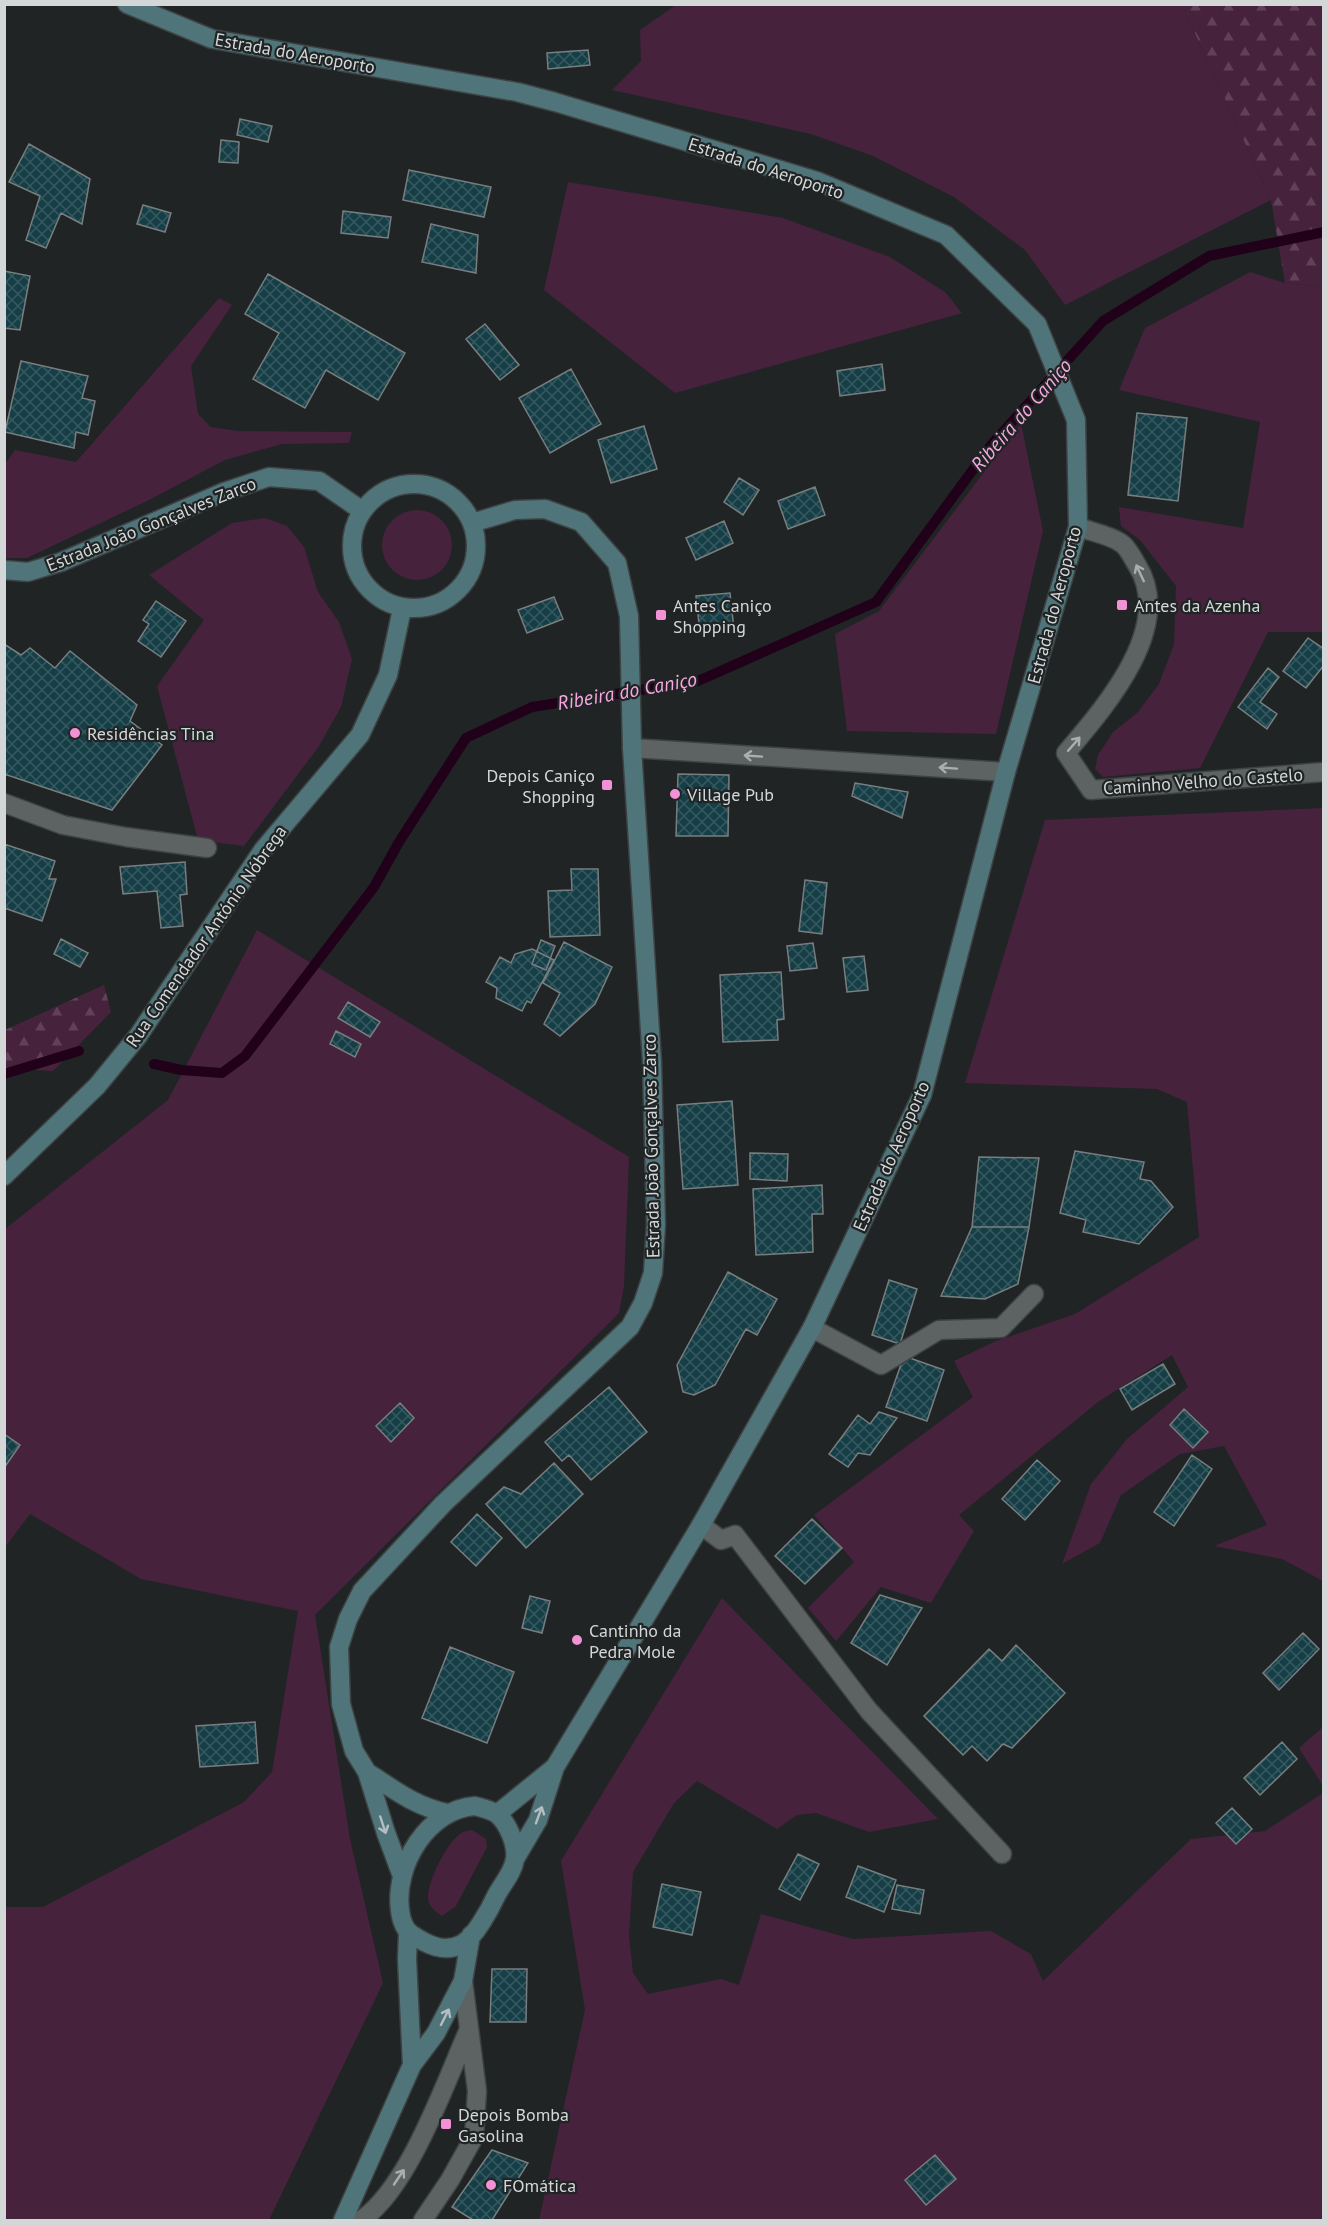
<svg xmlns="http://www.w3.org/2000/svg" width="1328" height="2225" font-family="'PT Sans',sans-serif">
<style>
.green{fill:#47223d}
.forest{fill:url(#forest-firs)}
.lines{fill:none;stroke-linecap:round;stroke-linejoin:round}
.stream{stroke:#210119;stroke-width:10}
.building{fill:url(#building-cross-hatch);stroke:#787e7f;stroke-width:1.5}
.lane-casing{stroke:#3e4242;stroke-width:21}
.street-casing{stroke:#3e4242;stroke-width:21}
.secondary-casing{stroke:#3e4242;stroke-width:21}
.lane{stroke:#5d6263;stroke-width:18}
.street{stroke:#5d6263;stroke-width:18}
.secondary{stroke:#4f757b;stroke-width:18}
.oneway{stroke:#aaaeae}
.oneway2{stroke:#b3bec0}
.poi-dot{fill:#f291d6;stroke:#202425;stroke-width:2}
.labels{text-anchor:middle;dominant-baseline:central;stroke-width:4.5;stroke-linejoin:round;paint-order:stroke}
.street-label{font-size:18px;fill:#d4d7d7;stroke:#202425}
.poi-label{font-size:18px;fill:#d4d7d7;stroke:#202425;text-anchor:start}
.water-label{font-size:20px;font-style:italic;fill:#f7a7df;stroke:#202425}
</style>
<defs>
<pattern id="forest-firs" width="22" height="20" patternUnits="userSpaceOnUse" patternTransform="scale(1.5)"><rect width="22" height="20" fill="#47223d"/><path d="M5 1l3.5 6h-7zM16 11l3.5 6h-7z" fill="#614158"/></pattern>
<pattern id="building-cross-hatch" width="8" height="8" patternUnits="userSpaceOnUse" patternTransform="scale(1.5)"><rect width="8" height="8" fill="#163e46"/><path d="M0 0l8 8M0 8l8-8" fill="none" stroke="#375960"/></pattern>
</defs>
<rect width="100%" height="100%" fill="#202425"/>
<!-- green -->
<path class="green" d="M676,5h506l89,195 -206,105 -40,-55 -71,-53 -81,-41 -62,-22 -199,-44 29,-29 -1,-31z
M568,182l215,36 107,39 55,35 17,21 -287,80 -131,-103z
M1250,272l35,11 38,4v345h-55l-68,136 -97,9 -8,-8 3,-14 15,-23 24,-19 22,-29 15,-40 2,-58 -36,-46 -19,-14 -2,-19 124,21 17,-106 -141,-32 26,-62z
M219,298l13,7 -41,61 7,48 13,13 27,4 114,1 -3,11 -67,1 -57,16 -78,41 -120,57h-22v-94l10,-14 61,12z
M1021,423l22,108 -47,203 -149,-3 -12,-97 44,-23z
M382 545a35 35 0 1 1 70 0a35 35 0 1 1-70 0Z
M265,518l22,8 17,21 14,45 21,30 13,37 -11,48 -22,39 -75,100 -46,-6 -41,-154 47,-66 -55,-45 83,-52z
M1323,808v773l-41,-22 -68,-13 53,-21 -43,-79 -44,8 -59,41 -21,48 -38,21 29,-80 36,-45 61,-52 -16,-32 -74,47 -139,113 15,16 -43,72 -50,-16 -45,54 -28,-33 46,-46 -40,-47 159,-118 -19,-36 42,-20 79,-27 124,-77 -12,-135 -30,-13 -192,-6 80,-263z
M257,930l372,227 -5,129 -5,27 -304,302 35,224 33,144 -114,237h-264l-1,-313h39l201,-105 28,-30 26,-161 -157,-32 -111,-65 -25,33v-318l163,-129z
M722,1598l216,221 -69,13 -53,-19 -19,2 -20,14 -80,-48 -23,22 -41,69 -4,63 4,38 15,21 73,-15 18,6 22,-71 92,25 138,-8 40,23 12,27 148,-142 74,-8 58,-38v427h-784l46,-210 -24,-149z
M1323,1727v59l-24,-38z
M472,1830l14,9 1,8 -31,59 -14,10c-6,-4 -14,-10 -14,-18 -1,-16 20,-59 35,-66 3,-1 6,-1 9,-2z"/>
<!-- forest -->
<path class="forest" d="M1182,5h141v282l-38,-4 -14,-83z
M104,985l7,27 -58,59 -48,-3v-38z"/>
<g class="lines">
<!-- stream -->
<path class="stream" d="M154,1064l27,6 41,3 23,-17 129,-169 25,-45 67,-104 66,-31 166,-26 178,-79 115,-157 112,-124 106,-65 115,-24
M4,1074l75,-23"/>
</g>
<!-- building -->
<path class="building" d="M588,50l2,15 -42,4 -1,-16z
M240,119l32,7 -4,16 -31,-7z
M221,140l18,2 -1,21 -19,-1z
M29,144l61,35 -8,45 -21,-11 -15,35 -20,-8 14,-44 -31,-14z
M409,170l82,17 -7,30 -81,-17z
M143,205l28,8 -6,19 -28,-8z
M343,211l48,6 -3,21 -47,-5z
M431,224l47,11 -2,38 -54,-11z
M4,271l26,5 -10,54 -16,-2z
M268,274l137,79 -27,47 -52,-30 -21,38 -52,-29 26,-46 -34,-19z
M485,324l34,41 -19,15 -34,-41z
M21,361l67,15 -6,22 13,3 -7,34 -12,-3 -2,16 -69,-16z
M882,364l3,26 -45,6 -3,-25z
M571,369l30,55 -51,29 -31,-55z
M1137,413l50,5 -9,83 -50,-6z
M644,426l13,43 -46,14 -13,-43z
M739,478l20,12 -16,25 -19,-13z
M815,487l10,28 -37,14 -10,-28z
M724,521l9,22 -37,17 -10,-22z
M730,593l4,37 -34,3 -4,-37z
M554,597l9,22 -36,14 -9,-23z
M156,601l30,20 -25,36 -23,-16 11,-17 -6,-4z
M1308,638l16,11v16l-18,23 -23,-17z
M4,644l17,11 9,-7 25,20 15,-17 67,54 -7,16 32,24 -50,65 -108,-36z
M1268,668l11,9 -19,25 17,12 -10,15 -29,-22z
M678,774l51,1 -1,61h-52z
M855,783l53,9 -6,26 -50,-22z
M4,844l51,17 -6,18h7l-14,42 -38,-13z
M185,862l2,32 -7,1 3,31 -22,2 -4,-37 -34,3 -3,-27z
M571,869h27l2,66 -50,2 -2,-46 24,-1z
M805,880l22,3 -5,51 -23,-3z
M61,939l27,14 -8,14 -26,-13z
M541,940l14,6 -9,24 -14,-6z
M564,942l48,25 -17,37 -35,32 -16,-12 16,-31 -17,-10z
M813,943l4,25 -27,3 -3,-25z
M532,949l22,11 -23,43 -4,-2 -5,10 -26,-13 1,-10 -11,-6 14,-25 11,6 4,-9z
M864,956l4,34 -21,2 -4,-34z
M781,972l3,47 -7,1 1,20 -55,2 -3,-67z
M348,1002l32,20 -10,15 -32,-19z
M336,1031l25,13 -6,13 -25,-13z
M732,1101l6,84 -55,4 -6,-84z
M1075,1151l69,11 -4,17 11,2 22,26 -34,37 -56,-12 3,-12 -26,-7z
M750,1153l38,1 -1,27 -37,-2z
M979,1157l60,1 -10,69h-57z
M822,1185l1,29h-11l1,38 -57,3 -3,-66z
M972,1227h57l-11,57 -33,15 -44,-3z
M728,1272l49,27 -20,36 -11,-6 -31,56 -21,10 -11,-3 -6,-27z
M889,1280l28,9 -17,55 -28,-9z
M904,1356l40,14 -17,51 -41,-14z
M1163,1364l12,20 -43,26 -12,-21z
M609,1387l38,45 -56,48 -22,-25 -7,6 -17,-19z
M400,1403l14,15 -23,24 -15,-16z
M1184,1409l24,23 -15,16 -23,-23z
M879,1412l18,6 -27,37 -12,-2 -10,14 -19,-13 29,-39 12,9z
M4,1434l16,11 -16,23z
M1192,1455l20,14 -38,57 -20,-14z
M1037,1460l23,21 -35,39 -23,-21z
M554,1463l29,31 -57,54 -40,-44 18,-17 17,7z
M477,1514l25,24 -26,28 -25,-24z
M812,1519l30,29 -37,36 -30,-28z
M880,1595l42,13 -35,57 -36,-22z
M530,1596l20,5 -8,32 -20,-5z
M1303,1633l16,16 -40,41 -16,-17z
M1016,1645l49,48 -53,55 -9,-4 -16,17 -15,-15 -9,9 -39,-39 65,-67 13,12z
M450,1647l64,25 -27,71 -65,-25z
M255,1722l3,41 -58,4 -4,-41z
M1282,1742l15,17 -37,36 -16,-17z
M1232,1808l20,21 -16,15 -20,-21z
M798,1854l21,10 -19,36 -21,-11z
M858,1866l38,14 -12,32 -38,-15z
M662,1884l39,8 -9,43 -39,-8z
M897,1885l27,5 -4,24 -28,-5z
M492,1969h35l-1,53h-36z
M492,2150l36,13 -36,57h-19l-21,-13z
M935,2155l21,24 -30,26 -21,-25z"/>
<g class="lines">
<defs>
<path id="lane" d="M361,2220c48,-32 84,-137 108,-191
M423,2220l27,-40 24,-43 3,-46 -14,-110"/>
<path id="street" d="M1078,527c14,5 32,8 43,16 7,4 12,16 16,22 39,62 -33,143 -71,188l25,37 233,-18
M632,748l374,24
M4,803l59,22 63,12 81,11
M812,1328l69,37 58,-35 62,-2 33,-34
M701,1525l20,15 14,-5 134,176 133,143"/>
<path id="secondary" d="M127,4l85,35 305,53 38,10 262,79 129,54 91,89 39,96 2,107 -72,245 -84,323 -110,233 -111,197 -146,242 -17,53 -23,39
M352 546a62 62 0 1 1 124 0a62 62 0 1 1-124 0Z
M4,570l24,2 33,-10 163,-70 45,-15 50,4 42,29
M4,1176l93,-90 41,-50 125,-186 97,-115 28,-60 14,-66
M367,1772c26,17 49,35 80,41
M475,1806c7,2 16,4 22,8 11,9 20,31 18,45 -2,14 -13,25 -19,37 -6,13 -21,41 -34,48 -18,10 -36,0 -51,-10 -8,-6 -10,-15 -11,-24 -6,-45 28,-101 75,-104z
M497,1814l58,-47
M402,1876l-16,-43 -19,-61 -13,-21 -13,-47 -2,-57 9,-28 14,-28 81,-87 187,-177 13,-24 10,-30 3,-48 -4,-163 -20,-314 -3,-132 -12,-53 -36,-41 -36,-13 -30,1 -43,13
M408,1932l-1,27 5,106
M343,2220l69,-155 24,-32 27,-52 8,-46"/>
</defs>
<!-- lane casing -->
<use href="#lane" class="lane-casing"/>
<!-- street casing -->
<use href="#street" class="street-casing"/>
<!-- secondary casing -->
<use href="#secondary" class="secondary-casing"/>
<!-- lane -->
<use href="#lane" class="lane"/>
<!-- street -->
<use href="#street" class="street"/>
<!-- secondary -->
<use href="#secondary" class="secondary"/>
</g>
<!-- one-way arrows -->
<defs><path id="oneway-shaft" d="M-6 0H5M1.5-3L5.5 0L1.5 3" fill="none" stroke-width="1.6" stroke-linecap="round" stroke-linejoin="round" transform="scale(1.5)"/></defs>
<g class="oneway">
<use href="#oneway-shaft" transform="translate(1140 573) rotate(-115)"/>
<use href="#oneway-shaft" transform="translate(1074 744) rotate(-49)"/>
<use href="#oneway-shaft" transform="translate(753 756) rotate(-176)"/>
<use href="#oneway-shaft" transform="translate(948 768) rotate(-176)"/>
<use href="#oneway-shaft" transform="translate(399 2177) rotate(-56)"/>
</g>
<g class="oneway2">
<use href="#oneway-shaft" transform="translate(539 1815) rotate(-70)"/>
<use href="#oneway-shaft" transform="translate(383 1825) rotate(72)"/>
<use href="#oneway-shaft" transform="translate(445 2017) rotate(-63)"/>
</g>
<!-- markers -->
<g class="poi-dot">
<rect x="1116" y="599" width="12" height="12" rx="3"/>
<rect x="655" y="609" width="12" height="12" rx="3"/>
<circle cx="75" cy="733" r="6"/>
<rect x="601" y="779" width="12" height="12" rx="3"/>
<circle cx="675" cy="794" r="6"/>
<circle cx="577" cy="1640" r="6"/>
<rect x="440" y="2118" width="12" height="12" rx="3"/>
<circle cx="491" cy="2185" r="6"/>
</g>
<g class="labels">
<!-- street labels -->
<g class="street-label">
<text transform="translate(295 53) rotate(10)">Estrada do Aeroporto</text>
<text transform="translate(766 168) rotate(18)">Estrada do Aeroporto</text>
<text transform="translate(151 524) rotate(-22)">Estrada João Gonçalves Zarco</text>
<text transform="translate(1054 605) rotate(-75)">Estrada do Aeroporto</text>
<text transform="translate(1203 781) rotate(-4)">Caminho Velho do Castelo</text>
<text transform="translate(206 936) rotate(-55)">Rua Comendador António Nóbrega</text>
<text transform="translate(651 1146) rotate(-91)">Estrada João Gonçalves Zarco</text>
<text transform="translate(891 1156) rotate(-66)">Estrada do Aeroporto</text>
</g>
<!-- poi labels -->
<g class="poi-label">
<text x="673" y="605">Antes Caniço<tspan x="673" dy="21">Shopping</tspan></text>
<text x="1134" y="605">Antes da Azenha</text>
<text x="87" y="733">Residências Tina</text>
<text x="595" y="775" text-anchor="end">Depois Caniço<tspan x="595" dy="21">Shopping</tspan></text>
<text x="687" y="794">Village Pub</text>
<text x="589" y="1630">Cantinho da<tspan x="589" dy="21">Pedra Mole</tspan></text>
<text x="458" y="2114">Depois Bomba<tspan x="458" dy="21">Gasolina</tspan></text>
<text x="503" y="2185">FOmática</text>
</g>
<!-- water labels -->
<g class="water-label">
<text transform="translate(1021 415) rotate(-49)">Ribeira do Caniço</text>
<text transform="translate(627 691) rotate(-10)">Ribeira do Caniço</text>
</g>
</g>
<!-- border -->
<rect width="1328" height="2225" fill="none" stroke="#d4d7d7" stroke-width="12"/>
</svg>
